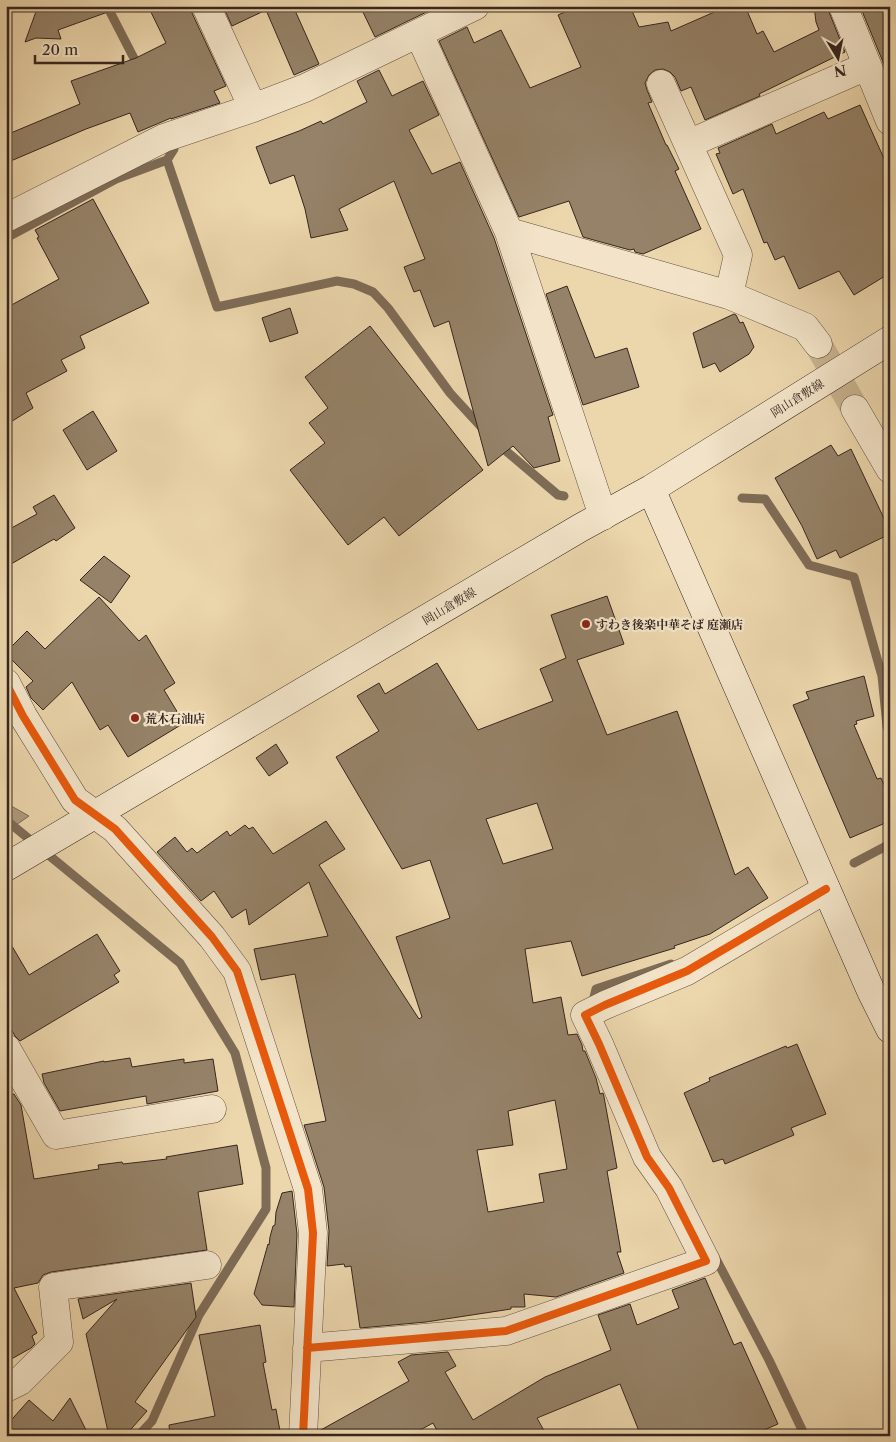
<svg xmlns="http://www.w3.org/2000/svg" width="896" height="1442" font-family="'Libre Caslon Text','Noto Serif JP',serif">
<style>
.water{fill:#ae9a7c;stroke:#7e6c57}
.lines{fill:none;stroke-linecap:round;stroke-linejoin:round}
.stream{stroke:#7e6c57;stroke-width:9}
.building{fill:#958268;stroke:#37261f;fill-rule:evenodd}
.street-tunnel{stroke:#c8b390;stroke-width:28;stroke-dasharray:28 14;stroke-linecap:butt}
.street-casing{stroke:#645242;stroke-width:29}
.secondary-casing{stroke:#37261f;stroke-width:29}
.street{stroke:#f3e4c9;stroke-width:28}
.secondary{stroke:#f3e4c9;stroke-width:28}
.cycleway-casing{stroke:#f3e4c9;stroke-width:11}
.cycleway{stroke:#e8590c;stroke-width:8}
.poi-dot{fill:#8f2418;stroke:#f3e4c9;stroke-width:2}
.labels{text-anchor:middle;dominant-baseline:central;stroke-width:4.5;stroke-linejoin:round;paint-order:stroke}
.street-label{font-size:12px;fill:#37261f;stroke:#f3e4c9}
.poi-label{font-size:12px;font-weight:bold;fill:#37261f;stroke:#f3e4c9;text-anchor:start}
</style>
<rect width="100%" height="100%" fill="#ecd6ac"/>
<filter id="stains"><feTurbulence type="fractalNoise" baseFrequency=".004" numOctaves="4"/><feColorMatrix values="0 0 0 0 .2 0 0 0 0 .09 0 0 0 0 .02 0 0 0 .5 -.17"/></filter>
<radialGradient id="worn" r=".72"><stop offset=".6" stop-color="#630" stop-opacity="0"/><stop offset="1" stop-color="#630" stop-opacity=".3"/></radialGradient>
<!-- water -->
<path class="water" d="M6,803l23,13 -23,16z"/>
<g class="lines">
<!-- stream -->
<path class="stream" d="M107,6l32,62
M167,160l7,-11
M6,238l110,-59 51,-19 50,147 120,-26 17,3 19,8 15,16 62,85 34,37
M499,445l59,50 6,1
M742,498l23,1 44,66 45,12 28,99 5,50 3,10
M6,820l174,143 55,90 31,115v41l-67,106 -47,106 -14,15
M854,863l36,-19
M597,1006l-3,-9 2,-8 75,-25
M714,1255l55,105 36,76"/>
</g>
<!-- building -->
<path class="building" d="M38,6h77l1,3 -58,21 3,9 -25,-1 -11,4z
M148,6h43l1,7 34,73 -12,5 6,12 -49,16v-1l-33,14 -8,-19 -44,16 -80,34v-28l74,-31 -9,-23 65,-23 30,-15z
M223,6h70l26,58 -25,11 -28,-65 -34,16z
M360,6h79l-64,31z
M579,6h51l9,21 29,-5 3,9 57,-25h17l12,28 6,-3 11,21 45,-22 -3,-8 -2,-16h14l1,6 16,40 -86,42 1,2 -55,24 -14,-33 -10,4 -6,-14 -5,-5 -7,-3 -8,1 -6,5 -4,8 2,7 5,12 -4,1 18,42h1l12,24 -4,2 26,58 -58,25 -8,-2 -1,-3 -4,1 -47,-13 -14,-36 -50,16 -80,-176 28,-14 7,16 27,-13 29,58 51,-21 -23,-52z
M860,6h30v73z
M379,70l13,26 31,-15 16,34 -30,15 23,44 28,-12 34,76 59,177 -5,2 12,44 -26,7 -21,-22 -25,20 -39,-145 -15,6 -14,-37 -6,2 -10,-25 21,-8 -31,-78 -55,28 9,21 -37,8 -6,-29 -11,-34 -24,9 -14,-37 43,-16 22,-10 2,3 44,-22 -10,-21z
M860,105l30,67v101l-36,22 -15,-24 -40,18 -15,-33 -9,4 -8,-18 -3,1 -21,-54 -10,5 -17,-40 4,-1 -2,-5 54,-24 4,10 48,-22 4,7z
M93,199l56,104 -69,33 5,12 -24,12 6,11 -41,22 7,15 -27,17v-117l53,-29 -22,-41 2,-1 -4,-7z
M567,286l28,72 32,-10 12,39 -56,18 -37,-111z
M290,308l8,25 -28,9 -8,-24z
M734,314l2,1 4,8 3,-1 11,25 -5,7 -29,18 -5,-9 -12,5 -10,-35z
M370,326l113,144 -84,66 -15,-19 -36,28 -58,-75 35,-27 -16,-20 19,-15 -23,-31z
M93,411l24,40 -30,19 -24,-40z
M831,445l7,11 13,-7 39,82v3l-50,24 -4,-8 -19,9 -15,-33 -27,-48z
M54,495l21,33 -19,13 -2,-2 -48,28v-36l31,-17 -4,-7z
M104,556l26,20 -19,27 -31,-23z
M607,596l17,48 -47,16 30,75 70,-24 58,164 13,-8 20,31 -58,36 -36,12 1,2 -93,28 -11,-35 -46,8 8,54 28,-6 7,38 9,-1 5,11 1,6h2l11,27 4,16 3,-1 1,4 13,71 -10,3 14,81h-4l7,21 -68,24 -32,-3 1,13h-14v2l-85,13 -66,6 -9,-62 -6,1 -1,-3 -17,2 2,-35 -5,-44 -20,-62 22,-4 -15,-68 -16,-79 -34,6 -7,-31 74,-13 -19,-54 -60,43 -3,-16 -14,9 -18,-27 -13,10 -44,-49 18,-15 12,15 5,-4 5,5 30,-22 3,5 15,-11 4,4 4,-2 20,27 53,-33 19,28 -26,16 100,154 3,-2 -26,-80 54,-19 -20,-58 -28,9 -66,-112 43,-26 -22,-35 22,-13 6,11 52,-31 41,67 75,-29 -13,-32 26,-11 -15,-43zM537,803l16,46 -50,15 -17,-45zM555,1100l12,69 -28,5 5,28 -56,10 -11,-62 36,-5 -5,-34z
M99,597l40,44 7,-6 29,48 -11,7 20,33 -56,34 -20,-32 -8,5 -28,-48 -29,28 -12,-12 -5,-11 7,-6 -27,-27v-2l21,-21 18,18z
M864,676l10,40 -18,5 1,3 -3,1 23,54 4,-1 9,20v23l-40,17 -57,-133 16,-6 -3,-7z
M276,744l12,19 -19,13 -13,-18z
M97,934l23,37 -6,4 5,7 -99,59 -5,-5 -9,-16v-84l23,39z
M797,1044l29,70 -35,14 3,7 -69,29 -2,-5 -10,3 -29,-69 26,-12 -1,-3 77,-32 1,2z
M130,1058l2,9 52,-8v4l29,-4 5,32 -71,13 -1,-8 -86,15 -16,-28 -2,-9 62,-13v1z
M14,1094l7,11 13,74 65,-10 -1,-4 24,-3 1,2 44,-5 -1,-2 71,-12 6,39 -45,8 9,58 -156,22 -8,3 -5,8 -24,5 23,45 -5,3 3,8 -4,4 -25,14v-267z
M292,1191l5,43 -3,73 -32,-2 -8,-11 14,-50 1,1 1,-8 3,-11 2,-1 1,-13 6,-19z
M705,1278l29,67 7,-3 37,82 -28,12h-109l-21,-52 -83,34 10,18h-107l-7,-13 -24,13h-90v-5l90,-50 -11,-19 13,-7 37,-3 8,14 -11,6 28,48 72,-43 66,-27 -13,-35 32,-11 7,21 42,-17 -7,-18z
M191,1283l5,34 -61,85 12,9 -22,25h-16l-23,-102 31,-35 -34,20 -5,-20z
M260,1325l6,37 -3,1 9,47 4,-1 4,22 -24,5h-86l-1,-11 46,-9 -16,-81z
M70,1398l19,38h-83v-10l23,-26 24,21z"/>
<g class="lines">
<!-- street-tunnel -->
<path class="street-tunnel" d="M818,344l37,65"/>
<defs>
<path id="street" d="M206,6l47,102
M843,6l47,115
M419,34l90,198 220,63 76,32 13,17
M661,84l77,171 -9,40
M688,144l179,-78
M6,218l158,-80 89,-30 52,-20 170,-82
M509,232l94,284
M855,409l35,60
M6,683l17,33 52,84 40,29 97,108 25,34 71,218 5,44 -10,203
M6,1048l50,87 156,-26
M307,1348l199,-17 200,-70 -37,-73 -22,-31 -48,-113 -14,-29 20,-10 82,-34 139,-82
M6,1388l14,-7 39,-39 -6,-55 154,-22"/>
<path id="secondary" d="M651,489l220,502 19,38
M6,867l574,-339 71,-39 239,-149"/>
</defs>
<!-- street casing -->
<use href="#street" class="street-casing"/>
<!-- secondary casing -->
<use href="#secondary" class="secondary-casing"/>
<!-- street -->
<use href="#street" class="street"/>
<!-- secondary -->
<use href="#secondary" class="secondary"/>
<defs>
<path id="cycleway" d="M6,683l17,33 52,84 40,29 97,108 25,34 71,218 5,44 -10,203
M307,1348l199,-17 200,-70 -37,-73 -22,-31 -48,-113 -14,-29 20,-10 82,-34 139,-82"/>
</defs>
<!-- cycleway casing -->
<use href="#cycleway" class="cycleway-casing"/>
<!-- cycleway -->
<use href="#cycleway" class="cycleway"/>
</g>
<!-- markers -->
<g class="poi-dot">
<circle cx="586" cy="624" r="5"/>
<circle cx="135" cy="718" r="5"/>
</g>
<g class="labels">
<!-- street labels -->
<g class="street-label">
<text transform="translate(797 398) rotate(-32)">岡山倉敷線</text>
<text transform="translate(449 606) rotate(-31)">岡山倉敷線</text>
</g>
<!-- poi labels -->
<g class="poi-label">
<text x="596" y="624">すわき後楽中華そば 庭瀬店</text>
<text x="145" y="718">荒木石油店</text>
</g>
</g>
<!-- margin -->
<rect width="896" height="1442" fill="none" stroke="#ecd6ac" stroke-width="25"/>
<rect x="8" y="8" width="881" height="1427" fill="none" stroke="#37261f" stroke-width="2.5"/>
<rect x="12" y="12" width="871" height="1417" fill="none" stroke="#37261f"/>
<!-- north arrow -->
<g transform="translate(838 58) rotate(170)" stroke="#f3e4c9" stroke-width="4" paint-order="stroke">
<path d="M0-4L9 19L0 12L-9 19Z" fill="#37261f"/>
<text y="-8" font-size="14" font-weight="bold" text-anchor="middle" fill="#37261f">N</text>
</g>
<!-- scale -->
<path d="M35 55v8h88v-8" fill="none" stroke="#37261f" stroke-width="2.5"/>
<text x="42" y="55" font-size="15" fill="#37261f" stroke="#f3e4c9" stroke-width="4" paint-order="stroke">20 m</text>
<rect width="100%" height="100%" filter="url(#stains)"/>
<rect width="100%" height="100%" fill="url(#worn)"/>
</svg>
